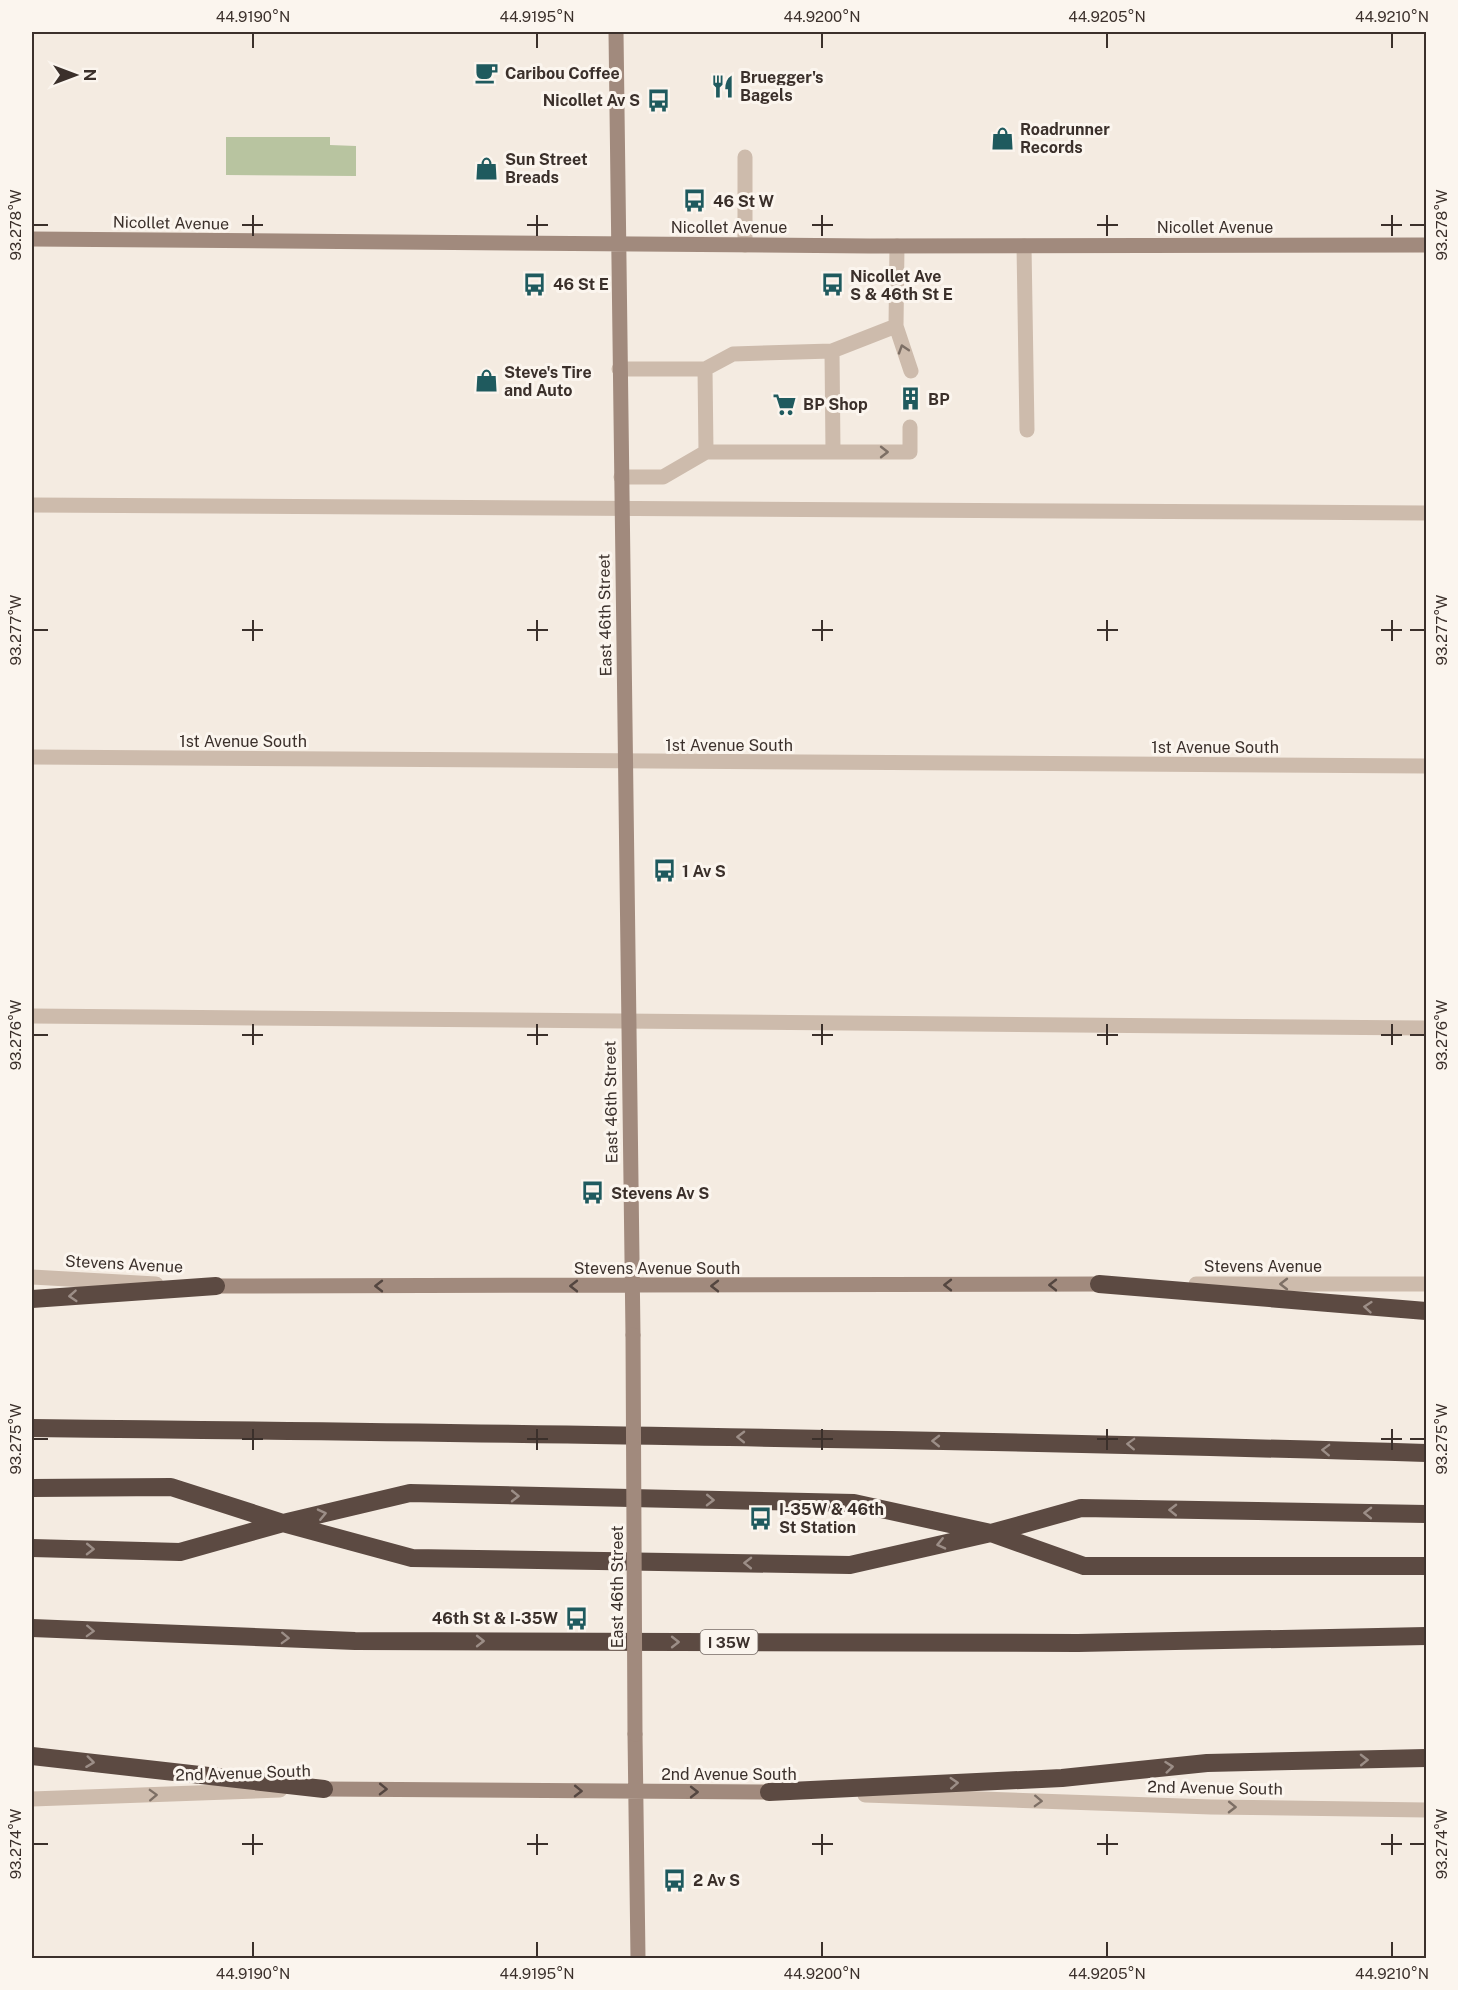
<svg xmlns="http://www.w3.org/2000/svg" width="1458" height="1990" font-family="'Public Sans',sans-serif">
<style>
.green{fill:#b8c4a0}
.lines{fill:none;stroke-linecap:round;stroke-linejoin:round}
.service{stroke:#cdbbac;stroke-width:15}
.minor{stroke:#cdbbac;stroke-width:15}
.secondary{stroke:#a18a7d;stroke-width:15}
.motorway{stroke:#5c4a42;stroke-width:18}
.secondary-bridge{stroke:#a18a7d;stroke-width:15}
.oneway{stroke:#7d6f65}
.oneway2{stroke:#544640}
.oneway3{stroke:#9c8e87}
.ticks{fill:none;stroke:#3b302b;stroke-width:2}
.labels{text-anchor:middle;dominant-baseline:central;stroke-width:6;stroke-linejoin:round;paint-order:stroke}
.shield{fill:#fbf5ee;stroke:#756b66;stroke-width:1.5}
.shield-label{font-size:15px;font-weight:bold;fill:#3b302b}
.poi-label{font-size:16px;font-weight:bold;fill:#3b302b;stroke:#fbf5ee;text-anchor:start}
.street-label{font-size:16px;fill:#3b302b;stroke:#fbf5ee}
.neatline{fill:none;stroke:#3b302b;stroke-width:2}
.ticks-label{font-size:15px;text-anchor:middle;fill:#3b302b}
</style>
<rect width="100%" height="100%" fill="#f4ebe1"/>
<!-- green -->
<path class="green" d="M226,137h104v8l26,1v30l-130,-1z"/>
<g class="lines">
<!-- service -->
<path class="service" d="M745,157v88
M897,246l-1,80 15,45
M1024,246l3,184
M832,351l1,101
M619,369h86l28,-15 99,-3 64,-25
M705,369l1,83
M621,477h42l43,-25h204v-25
M32,505l1394,8
M32,1016l1394,12"/>
<!-- minor -->
<path class="minor" d="M32,757l1394,9
M32,1277l124,7
M1196,1284h230
M865,1795l346,12 215,3
M32,1799l248,-9"/>
<!-- secondary -->
<path class="secondary" d="M616,32l17,1303
M32,239l838,7 556,-1
M216,1286l883,-2
M635,1734l3,224
M324,1789l445,3"/>
<!-- motorway -->
<path class="motorway" d="M1099,1284l327,27
M32,1299l184,-13
M32,1428c465,5 930,11 1394,25
M32,1488l139,-1 112,36 129,35 438,7 141,-32 90,-25 345,6
M32,1548l148,4 103,-29 127,-30 444,10 137,30 93,33h342
M32,1628l323,13 723,2 348,-7
M32,1756l292,33
M769,1792l293,-14 145,-15 219,-5"/>
<!-- secondary-bridge -->
<path class="secondary-bridge" d="M633,1335l2,399"/>
</g>
<!-- one-way arrows -->
<defs><path id="oneway-chevron" d="M-2-3.5L2.5 0L-2 3.5" fill="none" stroke-width="1.6" stroke-linecap="round" stroke-linejoin="round" transform="scale(1.5)"/></defs>
<g class="oneway">
<use href="#oneway-chevron" transform="translate(903 349) rotate(-108)"/>
<use href="#oneway-chevron" transform="translate(884 452)"/>
<use href="#oneway-chevron" transform="translate(1284 1284) rotate(180)"/>
<use href="#oneway-chevron" transform="translate(153 1795) rotate(-2)"/>
<use href="#oneway-chevron" transform="translate(1038 1801) rotate(2)"/>
<use href="#oneway-chevron" transform="translate(1232 1807) rotate(1)"/>
</g>
<g class="oneway2">
<use href="#oneway-chevron" transform="translate(948 1285) rotate(180)"/>
<use href="#oneway-chevron" transform="translate(1053 1285) rotate(180)"/>
<use href="#oneway-chevron" transform="translate(379 1286) rotate(180)"/>
<use href="#oneway-chevron" transform="translate(574 1286) rotate(180)"/>
<use href="#oneway-chevron" transform="translate(715 1286) rotate(180)"/>
<use href="#oneway-chevron" transform="translate(383 1789) rotate(1)"/>
<use href="#oneway-chevron" transform="translate(578 1791) rotate(1)"/>
<use href="#oneway-chevron" transform="translate(694 1792)"/>
</g>
<g class="oneway3">
<use href="#oneway-chevron" transform="translate(73 1296) rotate(176)"/>
<use href="#oneway-chevron" transform="translate(1368 1307) rotate(-175)"/>
<use href="#oneway-chevron" transform="translate(741 1437) rotate(-179)"/>
<use href="#oneway-chevron" transform="translate(936 1441) rotate(-179)"/>
<use href="#oneway-chevron" transform="translate(1131 1444) rotate(-178)"/>
<use href="#oneway-chevron" transform="translate(1326 1450) rotate(-178)"/>
<use href="#oneway-chevron" transform="translate(515 1496) rotate(1)"/>
<use href="#oneway-chevron" transform="translate(710 1500) rotate(1)"/>
<use href="#oneway-chevron" transform="translate(1173 1510) rotate(-179)"/>
<use href="#oneway-chevron" transform="translate(1368 1513) rotate(-179)"/>
<use href="#oneway-chevron" transform="translate(322 1514) rotate(-13)"/>
<use href="#oneway-chevron" transform="translate(941 1544) rotate(167)"/>
<use href="#oneway-chevron" transform="translate(90 1549) rotate(1)"/>
<use href="#oneway-chevron" transform="translate(748 1563) rotate(-179)"/>
<use href="#oneway-chevron" transform="translate(90 1631) rotate(2)"/>
<use href="#oneway-chevron" transform="translate(285 1638) rotate(2)"/>
<use href="#oneway-chevron" transform="translate(480 1641)"/>
<use href="#oneway-chevron" transform="translate(675 1642)"/>
<use href="#oneway-chevron" transform="translate(1364 1760) rotate(-1)"/>
<use href="#oneway-chevron" transform="translate(90 1762) rotate(7)"/>
<use href="#oneway-chevron" transform="translate(1169 1767) rotate(-6)"/>
<use href="#oneway-chevron" transform="translate(954 1783) rotate(-3)"/>
</g>
<!-- ticks -->
<path class="ticks" d="M253,33v15M537,33v15M822,33v15M1107,33v15M1392,33v15M253,215v21M537,215v21M822,215v21M1107,215v21M1392,215v21M33,225h15M242,225h21M527,225h21M812,225h21M1097,225h21M1381,225h21M1410,225h15M253,620v21M537,620v21M822,620v21M1107,620v21M1392,620v21M33,630h15M242,630h21M527,630h21M812,630h21M1097,630h21M1381,630h21M1410,630h15M253,1024v21M537,1024v21M822,1024v21M1107,1024v21M1392,1024v21M33,1035h15M242,1035h21M527,1035h21M812,1035h21M1097,1035h21M1381,1035h21M1410,1035h15M253,1429v21M537,1429v21M822,1429v21M1107,1429v21M1392,1429v21M33,1439h15M242,1439h21M527,1439h21M812,1439h21M1097,1439h21M1381,1439h21M1410,1439h15M253,1834v21M537,1834v21M822,1834v21M1107,1834v21M1392,1834v21M33,1844h15M242,1844h21M527,1844h21M812,1844h21M1097,1844h21M1381,1844h21M1410,1844h15M253,1942v15M537,1942v15M822,1942v15M1107,1942v15M1392,1942v15"/>
<!-- icons -->
<defs>
<symbol id="cafe-bare" viewBox="-9 -9 18 18"><path d="M-5.5-4.5H6V0H3Q3 3.5 0 3.5H-2.5Q-5.5 3.5-5.5 0ZM3-3.2v2h1.7v-2ZM-6 4.5H4V6H-6Z" fill="#1f5a5e" stroke="#fbf5ee" stroke-width="2.5" paint-order="stroke"/></symbol>
<symbol id="restaurant-bare" viewBox="-9 -9 18 18"><path d="M-5-6h1v4h1v-4h1v4h1v-4h1v5L-1.5 .5V6h-2V.5L-5-1ZM5-6V6H3V1.5H1.5Q1.5-4 5-6Z" fill="#1f5a5e" stroke="#fbf5ee" stroke-width="2.5" paint-order="stroke"/></symbol>
<symbol id="bus-bare" viewBox="-9 -9 18 18"><path d="M-5-6H5V4H4V6H2V4H-2V6H-4V4H-5ZM-3.5-4V0h7V-4ZM-3.5 1.2v1.5H-2V1.2ZM2 1.2v1.5H3.5V1.2Z" fill="#1f5a5e" stroke="#fbf5ee" stroke-width="2.5" paint-order="stroke"/></symbol>
<symbol id="shop-bare" viewBox="-9 -9 18 18"><path d="M-5-2.5h2.3a2.7 3.5 0 0 1 5.4 0H5L5.5 6h-11ZM-1.5-2.5h3a1.5 2.3 0 0 0-3 0Z" fill="#1f5a5e" stroke="#fbf5ee" stroke-width="2.5" paint-order="stroke"/></symbol>
<symbol id="building-bare" viewBox="-9 -9 18 18"><path d="M-4-6H4V6H1V3H-1V6H-4ZM-2.5-4.3h1.7v1.8h-1.7ZM.8-4.3h1.7v1.8H.8ZM-2.5-1h1.7V.8h-1.7ZM.8-1h1.7V.8H.8Z" fill="#1f5a5e" stroke="#fbf5ee" stroke-width="2.5" paint-order="stroke"/></symbol>
<symbol id="supermarket-bare" viewBox="-9 -9 18 18"><path d="M-6-5.5h2.5l.6 2H6L4.5 2H-2.5L-4.4-4H-6ZM-1.5 3.2a1.3 1.3 0 1 0 .1 0ZM3 3.2a1.3 1.3 0 1 0 .1 0Z" fill="#1f5a5e" stroke="#fbf5ee" stroke-width="2.5" paint-order="stroke"/></symbol>
</defs>
<g fill-rule="evenodd">
<use href="#cafe-bare" x="470" y="56" width="33" height="33"/>
<use href="#restaurant-bare" x="706" y="70" width="33" height="33"/>
<use href="#bus-bare" x="642" y="84" width="33" height="33"/>
<use href="#shop-bare" x="986" y="122" width="33" height="33"/>
<use href="#shop-bare" x="470" y="152" width="33" height="33"/>
<use href="#bus-bare" x="678" y="184" width="33" height="33"/>
<use href="#bus-bare" x="518" y="268" width="33" height="33"/>
<use href="#bus-bare" x="816" y="268" width="33" height="33"/>
<use href="#shop-bare" x="470" y="364" width="33" height="33"/>
<use href="#building-bare" x="894" y="382" width="33" height="33"/>
<use href="#supermarket-bare" x="768" y="388" width="33" height="33"/>
<use href="#bus-bare" x="648" y="854" width="33" height="33"/>
<use href="#bus-bare" x="576" y="1176" width="33" height="33"/>
<use href="#bus-bare" x="744" y="1502" width="33" height="33"/>
<use href="#bus-bare" x="560" y="1602" width="33" height="33"/>
<use href="#bus-bare" x="658" y="1864" width="33" height="33"/>
</g>
<g class="labels">
<!-- shield labels -->
<rect class="shield" x="700.5" y="1630" width="57" height="24" rx="4.5"/>
<g class="shield-label">
<text x="729" y="1642">I 35W</text>
</g>
<!-- poi labels -->
<g class="poi-label">
<text x="505" y="73">Caribou Coffee</text>
<text x="740" y="77">Bruegger's<tspan x="740" dy="18">Bagels</tspan></text>
<text x="640" y="100" text-anchor="end">Nicollet Av S</text>
<text x="1020" y="129">Roadrunner<tspan x="1020" dy="18">Records</tspan></text>
<text x="505" y="159">Sun Street<tspan x="505" dy="18">Breads</tspan></text>
<text x="713" y="201">46 St W</text>
<text x="850" y="276">Nicollet Ave<tspan x="850" dy="18">S &amp; 46th St E</tspan></text>
<text x="553" y="284">46 St E</text>
<text x="504" y="372">Steve's Tire<tspan x="504" dy="18">and Auto</tspan></text>
<text x="928" y="399">BP</text>
<text x="803" y="404">BP Shop</text>
<text x="682" y="871">1 Av S</text>
<text x="611" y="1193">Stevens Av S</text>
<text x="779" y="1509">I-35W &amp; 46th<tspan x="779" dy="18">St Station</tspan></text>
<text x="558" y="1618" text-anchor="end">46th St &amp; I-35W</text>
<text x="693" y="1880">2 Av S</text>
</g>
<!-- street labels -->
<g class="street-label">
<text transform="translate(171 223) rotate(1)">Nicollet Avenue</text>
<text x="729" y="227">Nicollet Avenue</text>
<text x="1215" y="227">Nicollet Avenue</text>
<text transform="translate(605 615) rotate(-91)">East 46th Street</text>
<text x="243" y="741">1st Avenue South</text>
<text x="729" y="745">1st Avenue South</text>
<text x="1215" y="747">1st Avenue South</text>
<text transform="translate(611 1102) rotate(-91)">East 46th Street</text>
<text transform="translate(124 1264) rotate(3)">Stevens Avenue</text>
<text x="1263" y="1266">Stevens Avenue</text>
<text x="657" y="1268">Stevens Avenue South</text>
<text transform="translate(617 1587) rotate(-90)">East 46th Street</text>
<text transform="translate(243 1773) rotate(-2)">2nd Avenue South</text>
<text x="729" y="1774">2nd Avenue South</text>
<text transform="translate(1215 1788) rotate(1)">2nd Avenue South</text>
</g>
</g>
<!-- border -->
<rect width="1458" height="1990" fill="none" stroke="#fbf5ee" stroke-width="66"/>
<!-- north arrow -->
<g transform="translate(75 75) rotate(90)" stroke="#fbf5ee" stroke-width="4.5" paint-order="stroke">
<path d="M0-4.5L10 22L0 15L-10 22Z" fill="#3b302b"/>
<text y="-9" font-size="16" font-weight="bold" text-anchor="middle" fill="#3b302b">N</text>
</g>
<rect x="33" y="33" width="1392" height="1924" class="neatline"/>
<g class="ticks-label">
<text x="253" y="22">44.9190°N</text>
<text x="537" y="22">44.9195°N</text>
<text x="822" y="22">44.9200°N</text>
<text x="1107" y="22">44.9205°N</text>
<text x="1392" y="22">44.9210°N</text>
<text transform="translate(1442 225) rotate(-90)" y="5">93.278°W</text>
<text transform="translate(16 225) rotate(-90)" y="5">93.278°W</text>
<text transform="translate(1442 630) rotate(-90)" y="5">93.277°W</text>
<text transform="translate(16 630) rotate(-90)" y="5">93.277°W</text>
<text transform="translate(16 1035) rotate(-90)" y="5">93.276°W</text>
<text transform="translate(1442 1035) rotate(-90)" y="5">93.276°W</text>
<text transform="translate(16 1439) rotate(-90)" y="5">93.275°W</text>
<text transform="translate(1442 1439) rotate(-90)" y="5">93.275°W</text>
<text transform="translate(1442 1844) rotate(-90)" y="5">93.274°W</text>
<text transform="translate(16 1844) rotate(-90)" y="5">93.274°W</text>
<text x="253" y="1979">44.9190°N</text>
<text x="537" y="1979">44.9195°N</text>
<text x="822" y="1979">44.9200°N</text>
<text x="1107" y="1979">44.9205°N</text>
<text x="1392" y="1979">44.9210°N</text>
</g>
</svg>
